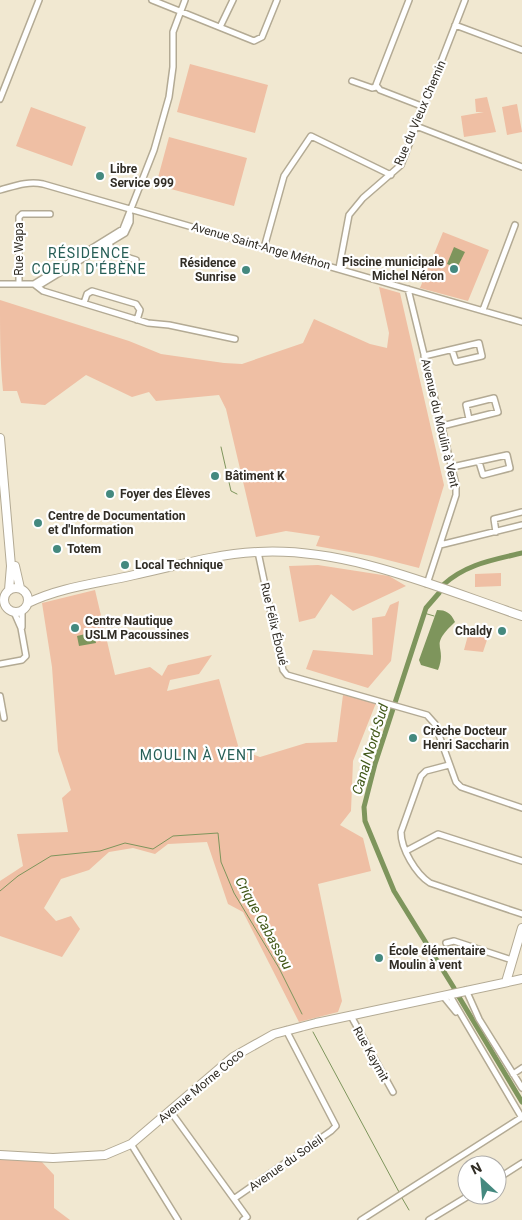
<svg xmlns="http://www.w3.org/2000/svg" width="522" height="1220" font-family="Roboto,sans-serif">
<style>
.green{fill:#efbfa4}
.water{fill:#7e955c}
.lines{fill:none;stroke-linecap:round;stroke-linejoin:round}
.stream{stroke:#7e955c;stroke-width:1}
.canal{stroke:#7e955c;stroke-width:5}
.street-casing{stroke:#b3aa94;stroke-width:8}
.secondary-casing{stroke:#b3aa94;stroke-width:10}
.street{stroke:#fff;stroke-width:5}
.secondary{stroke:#fff;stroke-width:8}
.poi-dot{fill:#44897f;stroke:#fff;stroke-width:2}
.labels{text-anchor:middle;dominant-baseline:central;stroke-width:4.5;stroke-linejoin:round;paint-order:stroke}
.street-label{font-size:12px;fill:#312d25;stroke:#fff}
.poi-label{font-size:12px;font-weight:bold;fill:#312d25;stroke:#fff;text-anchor:start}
.neighbourhood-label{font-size:14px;letter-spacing:1px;fill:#265e56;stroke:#fff}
.water-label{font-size:14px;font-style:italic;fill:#425819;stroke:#fff}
</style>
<rect width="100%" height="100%" fill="#f1e8d1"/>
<!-- green -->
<path class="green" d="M190,64l78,21 -13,48 -78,-21z
M487,97l9,35 -32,5 -3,-21 23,-4h-8l-1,-13z
M517,104l5,28 -15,3 -5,-28z
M31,107l55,20 -14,39 -56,-20z
M169,137l78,21 -13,48 -78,-21z
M443,232l46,18 -21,51 -48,-13z
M379,287l21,6 44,192 -25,83 -47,-12 -56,-10 4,-10 -34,-5 -30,6 -30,-128 -7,-14 -63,6 -7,-9 -17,5 -46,-22 -41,30 -24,-2 -4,-12h-14c-3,-31 -3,-60 -3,-91l129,41 32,13 63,9 18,1 61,-21 11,-24 56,25 17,4 2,-15z
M318,565l71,11 17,10 -53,25 -22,-17 -16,24 -16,4 -10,-56z
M501,573v13l-26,1v-13z
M95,590l20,85 35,-8 12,9 6,-11 44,-10 -13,19 -29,6 -3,11 52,-12 20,70 21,8 46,-14 31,-1 6,-47 33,8 -23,58 -2,50 -11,14 23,13 8,33 -53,13 24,117 -4,11 -39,10 -56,-110 -15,-8 -21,-62 -39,2 -13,10 -22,-6 -24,4 -20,18 -28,9 -17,29 12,13 15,-5 9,13 -18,28 -62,-21v-55l23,-15 -6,-32 51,-2 -6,-34 9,-8 -13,-39 -6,-84 -10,-64z
M399,601l-8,60 -23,27 -62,-19 7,-19 60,5 -1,-37 13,-2 5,-11z
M485,626l3,11 -5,15 -19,-2 6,-22z
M0,1159l41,2 13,14v33l16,12h-70z"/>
<!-- water -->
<path class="water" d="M454,247l11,5 -8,16 -10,-4z
M437,610c9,0 14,3 18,12 -28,26 -7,22 -17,48l-17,-5 -2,-5z
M94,632l2,11 -17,3 -2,-10z"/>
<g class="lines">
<!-- stream -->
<path class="stream" d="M221,447l10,44 6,3
M424,613l10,3
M0,891l18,-15 33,-20 49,-5 25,-8 28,6 20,-13 45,-3 3,29 13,31 45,75 23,46
M313,1032l86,160
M402,1198l7,12"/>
<!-- canal -->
<path class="canal" d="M443,585c23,-21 50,-25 79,-32
M439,593l-13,15 -51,156 -11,43 1,14 29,70 60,97
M459,997l63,105"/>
<defs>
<path id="street" d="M152,0l102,41 8,-4 15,-37
M409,0l-33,85 4,5 44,17
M455,25l67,25
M220,27l13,-27
M352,81l20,7 4,-1
M0,99l39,-99
M416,126l106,41
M0,190c15,-4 27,-9 43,-6l479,138
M109,243l4,10 23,7
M264,248l20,-72 27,-40 80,39
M339,268l10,-53 14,-17 38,-33 64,-165
M19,283v-66l3,-3h28
M0,284h34l9,7 105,32 21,2 66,14
M34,284l89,-55 31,-79 15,-53 4,-30v-35l12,-32
M38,286l87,-53 5,-11v-7
M408,289l48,196v10l-29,89
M84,303l3,-9 5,-3 44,13 4,6 -3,10
M483,310l32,-85
M424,356l55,-13 3,13 -26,6 -4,-12
M442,426l56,-14 -4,-14 -28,7 3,14
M452,467l55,-12 3,13 -27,7 -4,-13
M496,532l-2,-13 28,-7
M440,545l82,-20
M258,552l25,118 4,5 140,40 8,9 21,58 5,5 61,21
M22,627v-16
M0,664l22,-4 4,-4 -5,-28 -7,-16
M0,696l4,22
M449,765l-23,6 -5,5 -20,56c0,17 15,42 29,51l92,31
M406,851l32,-17 84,27
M446,943l8,-2 58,19
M466,990l13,29 43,69
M449,994l73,124
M443,996l13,16
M351,1016l42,76
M513,1074l9,-6
M171,1112l76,105 -4,3
M131,1144l47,76
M497,1179l25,-16
M235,1198l96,-67 5,-5 -50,-96
M361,1220l161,-103
M429,1220l41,-25"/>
<path id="secondary" d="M0,438l11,128 -2,24
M15,566l5,22
M4 600a12 12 0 1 1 24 0a12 12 0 1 1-24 0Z
M28,603c32,-16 72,-20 106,-28 41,-9 82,-21 124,-23 88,-5 181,36 264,64
M506,982l16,-54
M0,1155l53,3 52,-3 26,-11 102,-87 41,-23 42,-11 206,-44"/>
</defs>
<!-- street casing -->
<use href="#street" class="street-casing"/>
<!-- secondary casing -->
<use href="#secondary" class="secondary-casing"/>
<!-- street -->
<use href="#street" class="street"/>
<!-- secondary -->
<use href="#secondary" class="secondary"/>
</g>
<!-- markers -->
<g class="poi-dot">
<circle cx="100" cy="176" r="5"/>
<circle cx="454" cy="269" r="5"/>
<circle cx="246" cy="270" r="5"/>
<circle cx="215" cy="476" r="5"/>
<circle cx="110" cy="494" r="5"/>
<circle cx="38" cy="523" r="5"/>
<circle cx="57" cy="549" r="5"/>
<circle cx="125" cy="565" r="5"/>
<circle cx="75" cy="628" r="5"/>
<circle cx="502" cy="631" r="5"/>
<circle cx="413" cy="738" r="5"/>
<circle cx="379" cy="958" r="5"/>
</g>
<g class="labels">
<!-- street labels -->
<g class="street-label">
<text transform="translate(420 113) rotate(-67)">Rue du Vieux Chemin</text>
<text transform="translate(261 246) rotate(16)">Avenue Saint-Ange Méthon</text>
<text transform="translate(19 249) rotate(-90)">Rue Wapa</text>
<text transform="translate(440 423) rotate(77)">Avenue du Moulin à Vent</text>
<text transform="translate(274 624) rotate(77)">Rue Félix Éboué</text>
<text transform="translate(371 1054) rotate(61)">Rue Kaymit</text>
<text transform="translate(201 1086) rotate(-40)">Avenue Morne Coco</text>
<text transform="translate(286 1163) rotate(-35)">Avenue du Soleil</text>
</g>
<!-- poi labels -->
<g class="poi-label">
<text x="110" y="169">Libre<tspan x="110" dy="14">Service 999</tspan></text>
<text x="444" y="262" text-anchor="end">Piscine municipale<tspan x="444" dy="14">Michel Néron</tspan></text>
<text x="236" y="263" text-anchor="end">Résidence<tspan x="236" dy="14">Sunrise</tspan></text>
<text x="225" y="476">Bâtiment K</text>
<text x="120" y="494">Foyer des Élèves</text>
<text x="48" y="516">Centre de Documentation<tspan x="48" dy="14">et d'Information</tspan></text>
<text x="67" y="549">Totem</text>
<text x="135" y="565">Local Technique</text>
<text x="85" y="621">Centre Nautique<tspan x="85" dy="14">USLM Pacoussines</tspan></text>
<text x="492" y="631" text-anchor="end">Chaldy</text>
<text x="423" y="731">Crèche Docteur<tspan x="423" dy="14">Henri Saccharin</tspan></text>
<text x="389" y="951">École élémentaire<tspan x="389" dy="14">Moulin à vent</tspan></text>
</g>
<!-- neighbourhood labels -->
<g class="neighbourhood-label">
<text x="89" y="253">RÉSIDENCE<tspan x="89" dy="16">COEUR D'ÉBÈNE</tspan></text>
<text x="198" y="755">MOULIN À VENT</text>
</g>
<!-- water labels -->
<g class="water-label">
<text transform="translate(370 749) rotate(-73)">Canal Nord-Sud</text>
<text transform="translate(264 923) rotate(61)">Crique Cabassou</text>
</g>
</g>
<!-- north arrow -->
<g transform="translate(482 1180) rotate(334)"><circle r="24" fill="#ffffff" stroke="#adaba8"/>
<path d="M0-4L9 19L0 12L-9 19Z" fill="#44897f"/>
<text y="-8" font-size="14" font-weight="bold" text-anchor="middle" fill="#312d25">N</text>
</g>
</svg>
